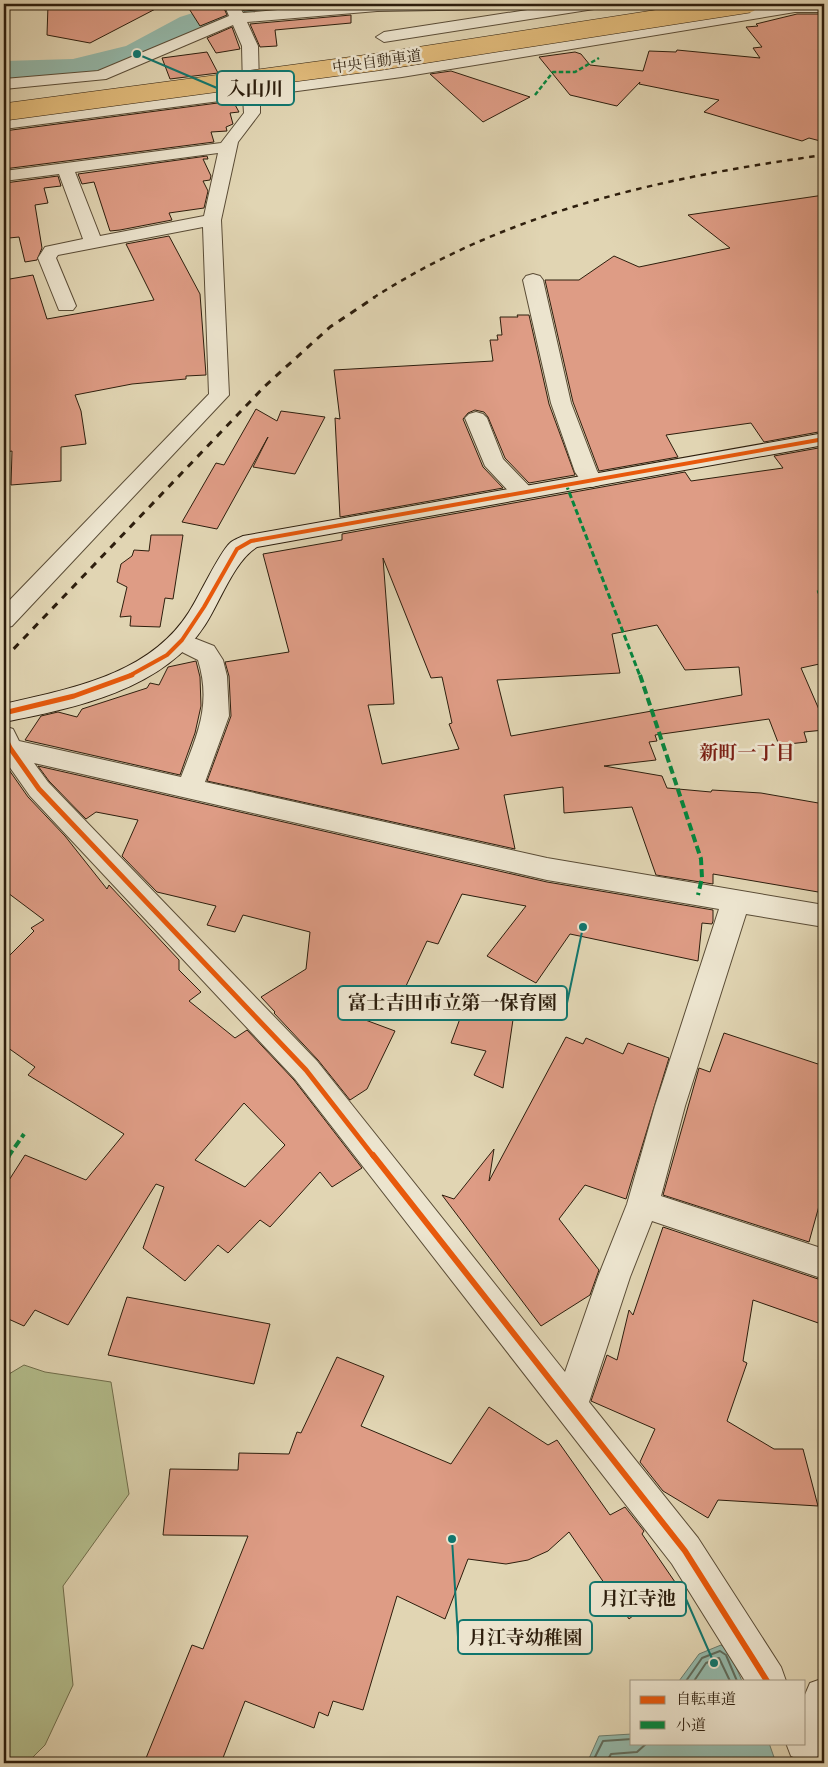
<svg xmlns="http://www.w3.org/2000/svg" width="828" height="1767" font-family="'Sorts Mill Goudy','Noto Serif JP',serif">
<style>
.green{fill:#b3bd8c;stroke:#706e4c}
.water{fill:#94b9ab;stroke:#6b7b6c}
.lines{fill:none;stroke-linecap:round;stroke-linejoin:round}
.shore{stroke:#606c5c;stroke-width:2}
.river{fill:#94b9ab;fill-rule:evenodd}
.building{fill:#de9c85;stroke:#2d1e0d;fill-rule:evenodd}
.street-casing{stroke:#5a4c36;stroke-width:2}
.secondary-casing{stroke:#2d1e0d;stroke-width:2}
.street{fill:#ece4ce;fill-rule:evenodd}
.secondary{fill:#ece4ce;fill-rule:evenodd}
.rail-far1{stroke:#2d1e0d;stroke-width:2.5;stroke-dasharray:5.5 5.5;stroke-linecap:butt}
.rail{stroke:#2d1e0d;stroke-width:3;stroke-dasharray:7 7;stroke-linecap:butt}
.highway-bridge-casing{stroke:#2d1e0d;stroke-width:18;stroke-linecap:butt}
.highway-bridge{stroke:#e0ba7a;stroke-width:17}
.quiet-far3{stroke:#00873e;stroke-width:2.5;stroke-dasharray:4.5 2.5;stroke-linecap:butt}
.quiet-far2{stroke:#00873e;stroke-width:3;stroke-dasharray:6 3;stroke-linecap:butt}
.quiet-far1{stroke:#00873e;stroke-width:4;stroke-dasharray:8 4;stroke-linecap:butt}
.quiet{stroke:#00873e;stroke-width:5;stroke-dasharray:9 5;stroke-linecap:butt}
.cycleway-far2-casing{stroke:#ece4ce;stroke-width:6}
.cycleway-far1-casing{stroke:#ece4ce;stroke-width:8}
.cycleway-casing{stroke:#ece4ce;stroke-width:9}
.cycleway-far2{stroke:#e8590c;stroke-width:4}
.cycleway-far1{stroke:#e8590c;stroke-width:5}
.cycleway{stroke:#e8590c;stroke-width:6}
.labels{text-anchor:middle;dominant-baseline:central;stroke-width:5;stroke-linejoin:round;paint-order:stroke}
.far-street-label{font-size:15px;fill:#2d1e0d;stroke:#ece4ce}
.neighbourhood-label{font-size:19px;font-weight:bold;fill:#7a1f14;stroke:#ece4ce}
.leader{fill:none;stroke:#0f766e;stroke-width:2}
.callout-dot{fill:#0f766e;stroke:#ece4ce;stroke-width:2}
.callout{fill:#ece4ce;stroke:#0f766e;stroke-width:2}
.callout-label{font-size:19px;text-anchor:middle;font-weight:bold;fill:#2d1e0d}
</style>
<rect width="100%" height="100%" fill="#e1d5b3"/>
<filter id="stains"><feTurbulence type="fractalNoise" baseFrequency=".004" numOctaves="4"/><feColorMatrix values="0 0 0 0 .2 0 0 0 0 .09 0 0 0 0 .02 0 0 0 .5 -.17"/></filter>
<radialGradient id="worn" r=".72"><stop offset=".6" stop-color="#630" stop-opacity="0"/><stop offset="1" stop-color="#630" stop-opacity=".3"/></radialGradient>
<!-- green -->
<path class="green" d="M24,1365l21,7 66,10 18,112 -66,92 10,99 -28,60 -18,18h-23v-386z"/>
<!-- water -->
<path class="water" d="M721,1645l8,6 13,30h-63l20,-27z
M632,1734v9h137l7,20h-189l12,-27z"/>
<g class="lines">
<!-- shore -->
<path class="shore" d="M686,1681l16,-23 18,-7 6,4 11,26
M694,1681l12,-18 13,-5 11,23
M592,1763l11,-22 29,-2
M606,1763l5,-9 26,-2 10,-9"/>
<!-- river -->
<path class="river" d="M221,4h96l-4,7 -78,9 -31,11 -55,30 -76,18 -69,2v-20l69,-2 53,-13 54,-29z"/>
</g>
<!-- building -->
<path class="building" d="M78,4h87l-75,39 -43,-8 1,-30z
M186,4h36l5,11 -27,11z
M240,4h90l-86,7z
M797,14h23l4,3v125l-15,-4 -7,3 -98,-29 15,-12 -80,-16 1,-2 -23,24 -47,-11 -31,-38 36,-5 6,2 9,11 53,6 6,-20 27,1 1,-2 83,8 -7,-10 9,-1 -16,-20 12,-1 -2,-2z
M351,15v8l-76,7 2,16 -17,1 -10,-23z
M232,27l8,22 -24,4 -9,-15z
M207,52l11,21 -48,6 -8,-21z
M451,71l79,26 -47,25 -53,-48z
M233,101l6,11 -9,1 3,11 -7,3 1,4 -16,1 3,10 -210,27v-38z
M207,156l1,3h-5l8,17 -1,4 -7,1 5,10 -4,17 -35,5 3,7 -52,10 -10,1 -16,-49 -12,2 -4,-10z
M58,176l3,10 -17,2 4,15 -13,2 7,43 -5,12 -12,2 -6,-25 -10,1 -5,-11v-30l5,-1 -4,-13z
M824,195v236l-60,11 -13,-19 -85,12 12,22 -79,14 -26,-69 -28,-122h34l35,-24 25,11 91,-19 -42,-33z
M169,236l31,58 6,81 -20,1v3l-54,5 -57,11 6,16 5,33 -25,3v34l-50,4 1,-34 -6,1 -2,-37v-135l29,-5 14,44 107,-19 -28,-56z
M517,315h12l20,89 26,71 -46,8 -24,-25 -17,-41 -4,-5 -9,-2 -7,3 -5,6 20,48 20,21 -163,29 -5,-99 5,1 -6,-49 159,-9 -3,-21h8l-1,-5h5l-2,-18h18z
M256,409l21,12 4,-10 44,6 -30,57 -42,-7 15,-30 -51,92 -35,-7 34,-59 8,2z
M824,447v216l-23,5 23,53v9l-20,2 3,10 -28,3 -10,-26 -114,16 2,6 -8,1 7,18 -52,6 58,10 5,12 44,4 1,-2 49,3 63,11v89l-111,-19v10l-57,-9 -24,-68 -68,6 -1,-26 -59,8 11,54 -308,-68 24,-65 -2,-40 -4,-14 64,-10 -26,-98 79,-14v-6l343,-62 6,9 92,-13 -9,-12zM383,558l48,120 11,-1 10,46 -3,1 10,25 -77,15 -14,-59 26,-1zM657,625l28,45 54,-3 3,28 -231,41 -14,-56 123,-7 -8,-39z
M151,535h32l-10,64 -8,-1 -5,29 -30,-1 1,-10 -11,1 7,-30 -10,-5 4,-18 11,-8 2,-6 15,1z
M196,661l4,16 1,29 -6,27 -15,42 -155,-35 16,-24 17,-4 19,5 5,-8 65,-21 3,-5 9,2 9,-18z
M38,766l509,116 166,28v11l-1,3 -10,-1 -4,38 -128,-27 -34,49 -49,-27 39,-50 -64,-12 -24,50 -11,-3 -21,45 -46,32 35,13 -28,58 -17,11 -32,-40 -44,-47 1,-1 -14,-15 45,-28 4,-37 -67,-17 -8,17 -28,-7 9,-19 -59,-14 -35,-36 16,-36 -42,-8 -10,7 -37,-38z
M7,767l21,30 37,39 42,53 2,-4 70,75v10l22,22 -12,9 46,37 12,-8 47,50 68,88 -30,19 -12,-15 -50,55 -10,-7 -32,33 -10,-8 -33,36 -42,-33 21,-61 -8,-3 -88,141 -33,-15 -11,16 -20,-9v-129l21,-33 61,25 38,-46 -96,-59 7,-8 -31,-22v-84l30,-30 -3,-3 13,-8 -40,-30v-118zM244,1103l41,42 -40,42 -50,-27z
M465,1005l42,7 3,-7 5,1 -12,82 -29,-13 12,-24 -35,-8z
M724,1033l100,33v122l-15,54 -146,-47 36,-127 11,4z
M566,1037l17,7 3,-6 37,16 5,-11 41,15 -43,141 -41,-14 -26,34 40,51 -9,25 -49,31 -99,-131 12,4 40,-50 -5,32z
M663,1227l161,54v44l-71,-25 -10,61 4,2 -20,58 47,28h29l15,57 -100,-6 -10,18 -45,-27 -23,-29 15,-33 -64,-28 16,-46 10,5 12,-50 4,5z
M127,1297l143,27 -16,60 -146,-29z
M337,1357l47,19 -23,50 90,38 38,-57 59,38 9,-5 53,75 15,-8 19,24 -2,3 33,48 -46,37 -60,-87 -21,19 -20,9 -22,4 -38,-5 -23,60 -48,-23 -34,114 -30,-9 -5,15 -9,-4 -5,16 -69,-27 -24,62h-77l48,-118 11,4 45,-113 -85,-1 7,-66 68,1 1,-17 50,1 8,-22 4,1z"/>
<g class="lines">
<defs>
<path id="street" d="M224,4h14l5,9 106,-9h158l-8,5 -122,2 -130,11 11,24 1,40 143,-19 366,-60 3,-3h53v8h-29l-393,65 -142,19v17l-22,29 -17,78 8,175 -217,231 -8,2v-22l205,-212 -6,-167 -145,28 -2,3 20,48 -3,4h-14l-21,-52 7,-11 38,-8 -24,-65 -55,7v-10l217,-28 23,-30 -1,-15 -239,31v-10l239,-31 -1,-42 -9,-21 -127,54 -102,10v-10l94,-8 131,-55zM218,153l-14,63 -104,20 -25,-64z
M566,4h36l-8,5 -210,33 -8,-5 8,-5z
M634,4h97l2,2 -8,5 -83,-2z
M533,274l7,2 3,4 28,123 26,68 6,9 -3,5 -8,2 -8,-2 -9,-13 -24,-69 -28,-123 3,-4z
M476,412l7,2 4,4 16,41 27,28 3,5 -3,5 -8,2 -8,-2 -29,-31 -20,-48 4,-4z
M181,633l33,13 9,14 4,16 2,40 -24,66 342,76 277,47v22l-78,-13 -61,192 -24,90 163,53v30l-172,-58 -22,56 -41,125 109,136 83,129 5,14h-41l-73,-117 -377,-485 -265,-283 -26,-37v-33l9,3 6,12 162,36c16,-42 31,-72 17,-117l-26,-13 -3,-6 3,-6zM34,763l513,117 172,29 -64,197 -28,98 -29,73 -33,95 -248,-311 -269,-279z
M824,1678v65l-5,13 -14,6 -14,-6 -5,-13h18v-46l6,-14z"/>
<path id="secondary" d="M824,433v12l-567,102c-23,14 -37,55 -52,78 -42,65 -130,83 -201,97v-18c68,-16 145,-29 185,-92 10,-15 30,-59 41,-69 3,-3 9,-5 13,-7z"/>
</defs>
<!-- street casing -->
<use href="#street" class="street-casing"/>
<!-- secondary casing -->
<use href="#secondary" class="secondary-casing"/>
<!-- street -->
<use href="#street" class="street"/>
<!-- secondary -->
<use href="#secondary" class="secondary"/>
<!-- rail-far1 -->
<path class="rail-far1" d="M373,298c137,-88 292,-121 451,-143"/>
<!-- rail -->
<path class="rail" d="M4,659l261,-273 65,-59 45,-30"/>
<defs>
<path id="highway-bridge" d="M4,112l373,-50 372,-58"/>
</defs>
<!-- highway-bridge casing -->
<use href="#highway-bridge" class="highway-bridge-casing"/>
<!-- highway-bridge -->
<use href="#highway-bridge" class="highway-bridge"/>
<!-- quiet-far3 -->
<path class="quiet-far3" d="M535,95l18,-23h22l24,-14"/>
<!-- quiet-far2 -->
<path class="quiet-far2" d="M566,484l74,192
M817,592l7,-1"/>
<!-- quiet-far1 -->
<path class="quiet-far1" d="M640,675l61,184 1,19 -4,17
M8,1157l16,-23"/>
<!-- quiet -->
<path class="quiet" d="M4,1163l5,-8"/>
<defs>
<path id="cycleway-far2" d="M129,676l38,-21 15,-15 22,-33 33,-58 14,-8 573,-102"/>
<path id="cycleway-far1" d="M4,713l70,-17 58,-21
M4,735l6,13 29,41 267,281 68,87"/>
<path id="cycleway" d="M373,1155l312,396 82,130"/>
</defs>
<!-- cycleway-far2 casing -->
<use href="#cycleway-far2" class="cycleway-far2-casing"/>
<!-- cycleway-far1 casing -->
<use href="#cycleway-far1" class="cycleway-far1-casing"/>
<!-- cycleway casing -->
<use href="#cycleway" class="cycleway-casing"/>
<!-- cycleway-far2 -->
<use href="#cycleway-far2" class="cycleway-far2"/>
<!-- cycleway-far1 -->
<use href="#cycleway-far1" class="cycleway-far1"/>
<!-- cycleway -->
<use href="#cycleway" class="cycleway"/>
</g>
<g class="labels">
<!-- far-street labels -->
<g class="far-street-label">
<text transform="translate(377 63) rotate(-8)">中央自動車道</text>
</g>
<!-- neighbourhood labels -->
<g class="neighbourhood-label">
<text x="747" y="754">新町一丁目</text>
</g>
</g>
<!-- callouts -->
<path class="leader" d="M137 54L217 88M583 927L567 1003M714 1663L686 1599M452 1539L458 1637"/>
<g class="callout-dot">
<circle cx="137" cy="54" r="5"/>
<circle cx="583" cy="927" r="5"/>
<circle cx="714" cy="1663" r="5"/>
<circle cx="452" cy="1539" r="5"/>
</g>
<g class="callout">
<rect x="217" y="71" width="77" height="34" rx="5"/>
<rect x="338" y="986" width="229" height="34" rx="5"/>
<rect x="590" y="1582" width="96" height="34" rx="5"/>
<rect x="458" y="1620" width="134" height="34" rx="5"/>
</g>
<g class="callout-label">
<text x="255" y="95">入山川</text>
<text x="452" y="1009">富士吉田市立第一保育園</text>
<text x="638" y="1605">月江寺池</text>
<text x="525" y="1644">月江寺幼稚園</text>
</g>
<!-- margin -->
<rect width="828" height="1767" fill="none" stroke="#e1d5b3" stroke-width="20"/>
<rect x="5" y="5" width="818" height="1757" fill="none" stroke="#2d1e0d" stroke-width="2.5"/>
<rect x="10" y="10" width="808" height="1747" fill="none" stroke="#2d1e0d"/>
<!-- legend -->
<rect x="630" y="1680" width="175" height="65" fill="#ece4ce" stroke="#a09581"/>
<rect x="640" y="1696" width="25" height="8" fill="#e8590c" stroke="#a09581"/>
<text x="676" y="1704" font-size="15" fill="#2d1e0d">自転車道</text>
<rect x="640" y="1721" width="25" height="8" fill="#00873e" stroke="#a09581"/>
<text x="676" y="1730" font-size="15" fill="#2d1e0d">小道</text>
<rect width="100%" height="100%" filter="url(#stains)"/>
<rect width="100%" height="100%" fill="url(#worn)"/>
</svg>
